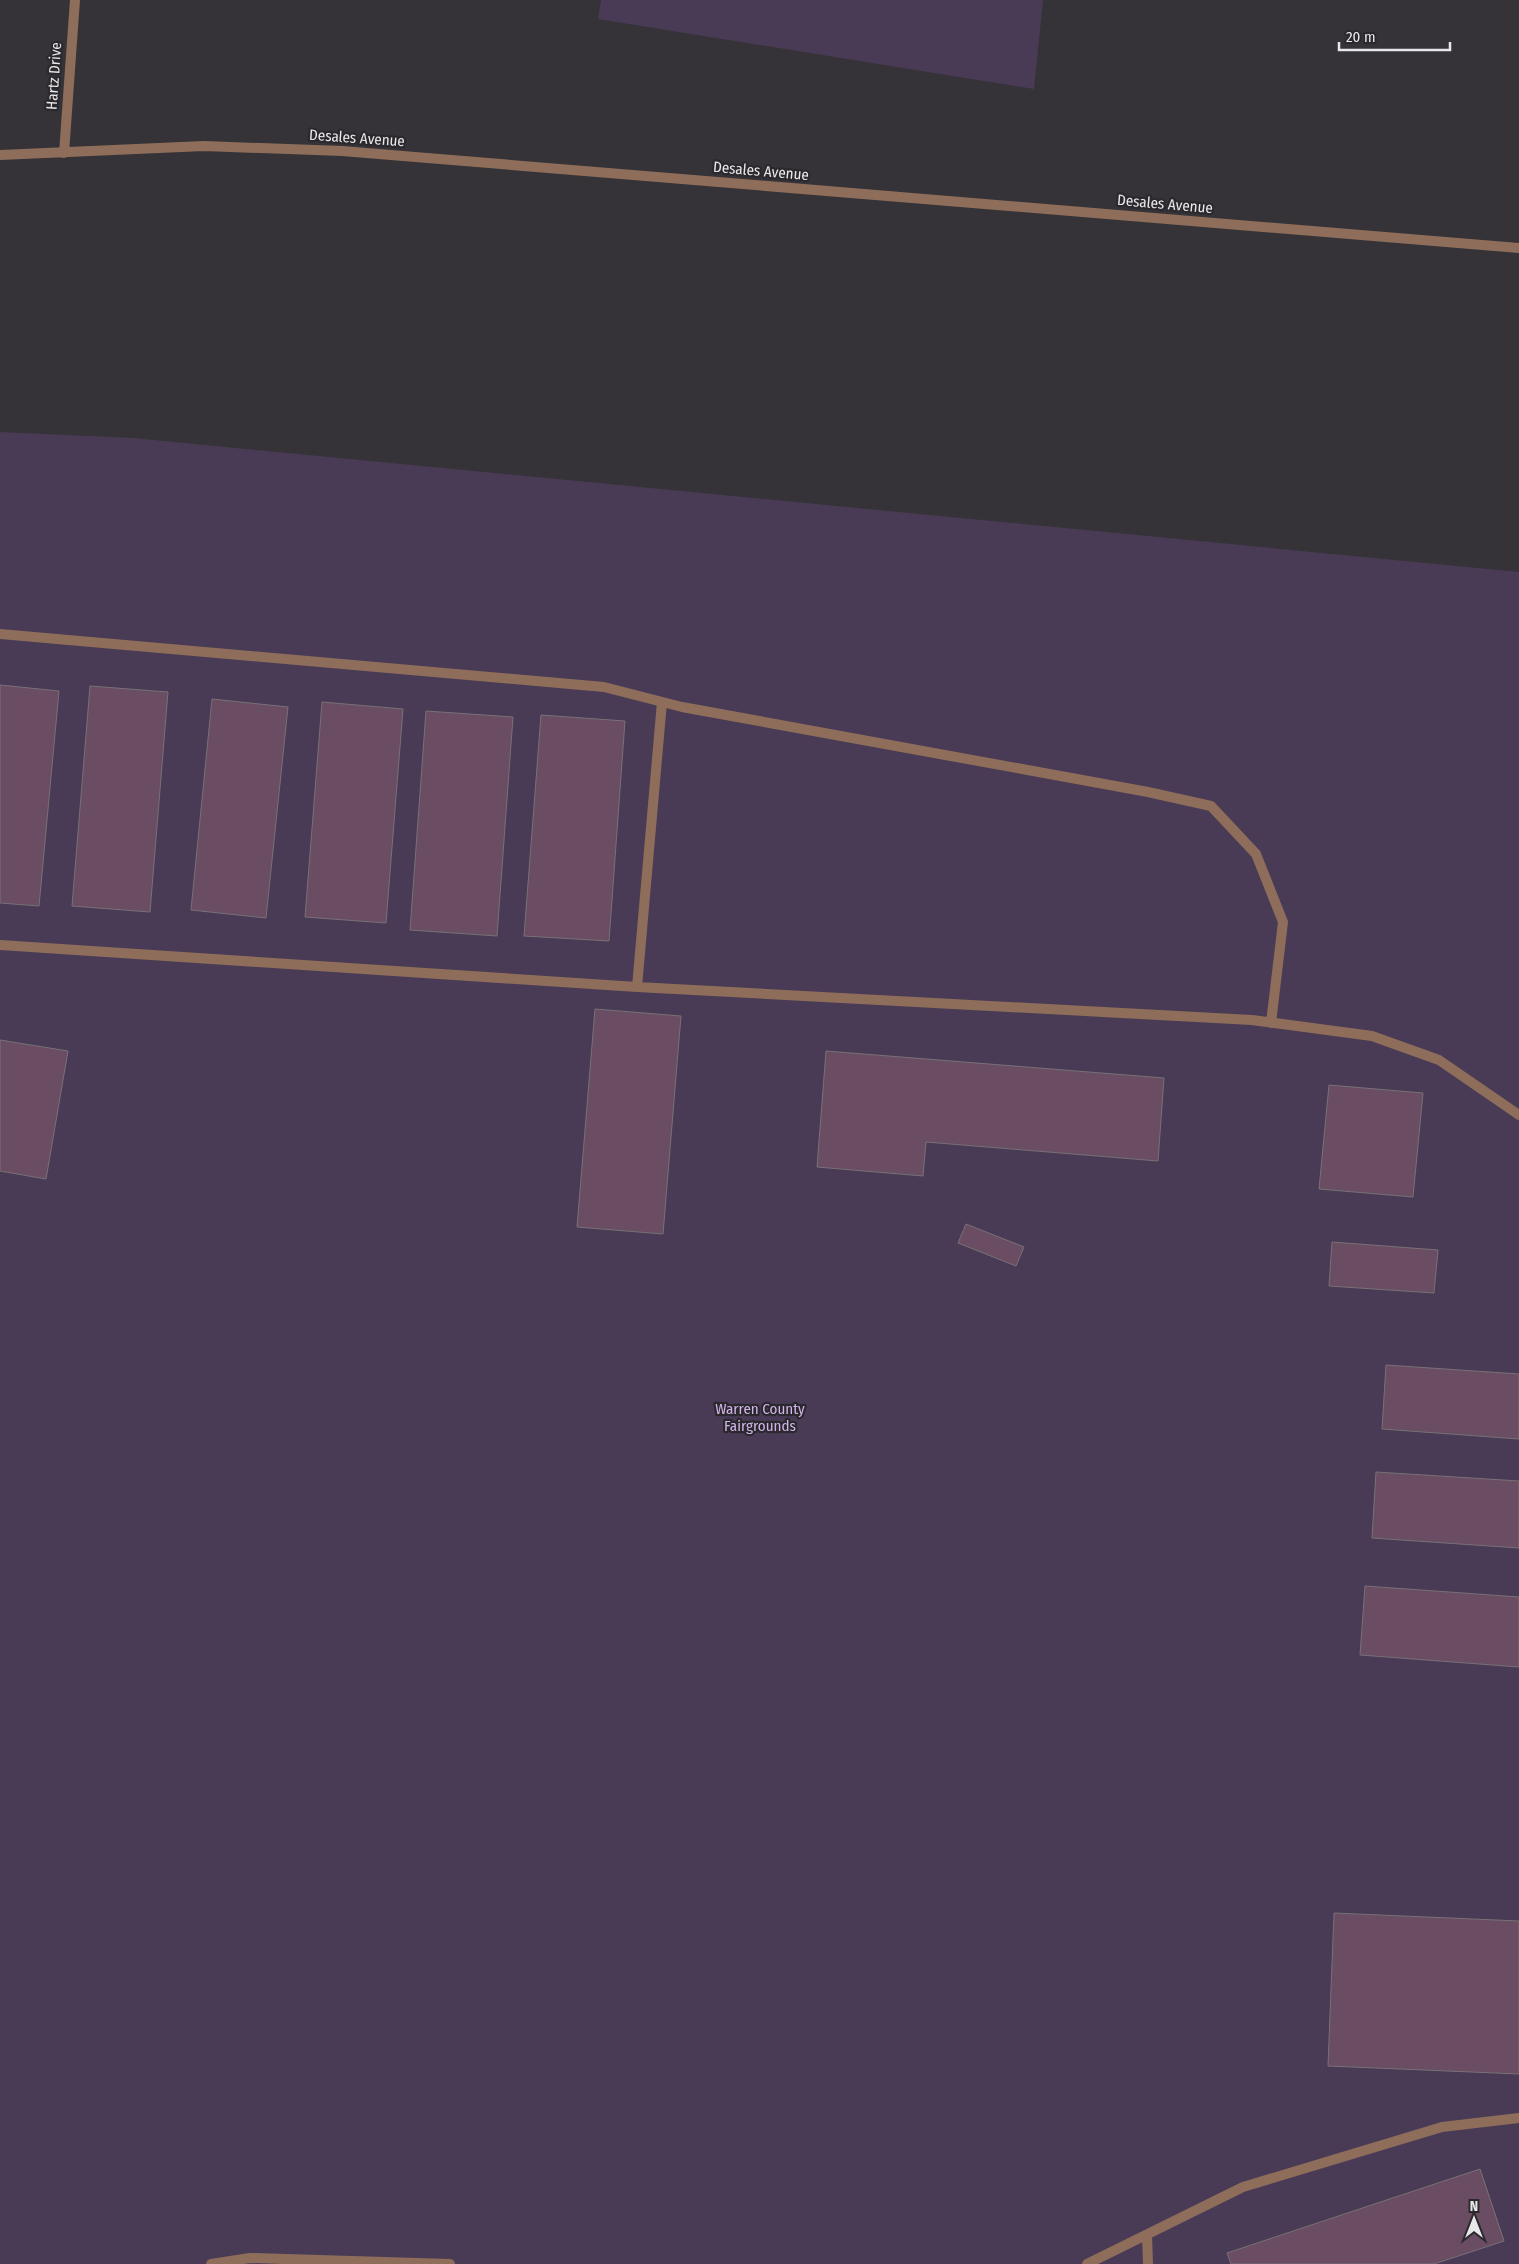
<svg xmlns="http://www.w3.org/2000/svg" width="1519" height="2264" font-family="'Fira Sans Condensed',sans-serif">
<style>
.green{fill:#493b55}
.building{fill:#6a4c63;stroke:#777276}
.lines{fill:none;stroke-linecap:round;stroke-linejoin:round}
.lane{stroke:#8e6e5a;stroke-width:10}
.street{stroke:#8e6e5a;stroke-width:10}
.labels{text-anchor:middle;dominant-baseline:central;stroke-width:4.5;stroke-linejoin:round;paint-order:stroke}
.street-label{font-size:15px;fill:#e8e7ea;stroke:#2b292d}
.park-label{font-size:15px;fill:#d1b4eb;stroke:#2b292d}
</style>
<rect width="100%" height="100%" fill="#353337"/>
<!-- green -->
<path class="green" d="M601,0h442l-9,89 -436,-70z
M0,432l133,6 1386,134v1692h-1519z"/>
<!-- building -->
<path class="building" d="M0,685l59,6 -20,215 -39,-3z
M90,686l78,6 -18,220 -78,-6z
M212,699l76,8 -22,211 -75,-8z
M322,702l81,7 -17,214 -81,-6z
M426,711l87,6 -16,219 -87,-6z
M541,715l84,6 -16,220 -85,-5z
M595,1009l86,7 -18,218 -86,-7z
M0,1040l68,11 -22,128 -46,-8z
M826,1051l338,27 -6,83 -232,-19 -3,34 -106,-9z
M1329,1085l94,8 -10,104 -94,-8z
M966,1224l58,23 -8,19 -58,-23z
M1332,1242l106,8 -4,43 -105,-7z
M1386,1365l133,9v65l-137,-10z
M1376,1472l143,9v67l-147,-10z
M1365,1586l154,11v70l-159,-12z
M1334,1913l185,8v153l-191,-8z
M1480,2169l24,72 -70,23h-203l-4,-11z"/>
<g class="lines">
<!-- lane -->
<path class="lane" d="M0,634l604,53 78,20 466,85 63,14 45,48 27,68 -12,101
M0,945l637,42 615,33 120,16 67,24 80,55
M637,987l25,-285
M1147,2235l1,29
M211,2264l39,-6 200,6
M1087,2264l156,-77 199,-60 77,-9"/>
<!-- street -->
<path class="street" d="M64,153l11,-153
M0,155l204,-9 138,5 1177,97"/>
</g>
<g class="labels">
<!-- street labels -->
<g class="street-label">
<text transform="translate(54 76) rotate(-86)">Hartz Drive</text>
<text transform="translate(357 138) rotate(4)">Desales Avenue</text>
<text transform="translate(761 171) rotate(5)">Desales Avenue</text>
<text transform="translate(1165 204) rotate(5)">Desales Avenue</text>
</g>
<!-- park labels -->
<g class="park-label">
<text x="760" y="1409">Warren County<tspan x="760" dy="17">Fairgrounds</tspan></text>
</g>
</g>
<!-- north arrow -->
<g transform="translate(1474 2219)" stroke="#2b292d" stroke-width="4" paint-order="stroke">
<path d="M0-4L9 19L0 12L-9 19Z" fill="#e8e7ea"/>
<text y="-8" font-size="14" font-weight="bold" text-anchor="middle" fill="#e8e7ea">N</text>
</g>
<!-- scale -->
<path d="M1339 42v8h111v-8" fill="none" stroke="#e8e7ea" stroke-width="2.5"/>
<text x="1346" y="42" font-size="15" fill="#e8e7ea" stroke="#2b292d" stroke-width="4" paint-order="stroke">20 m</text>
</svg>
